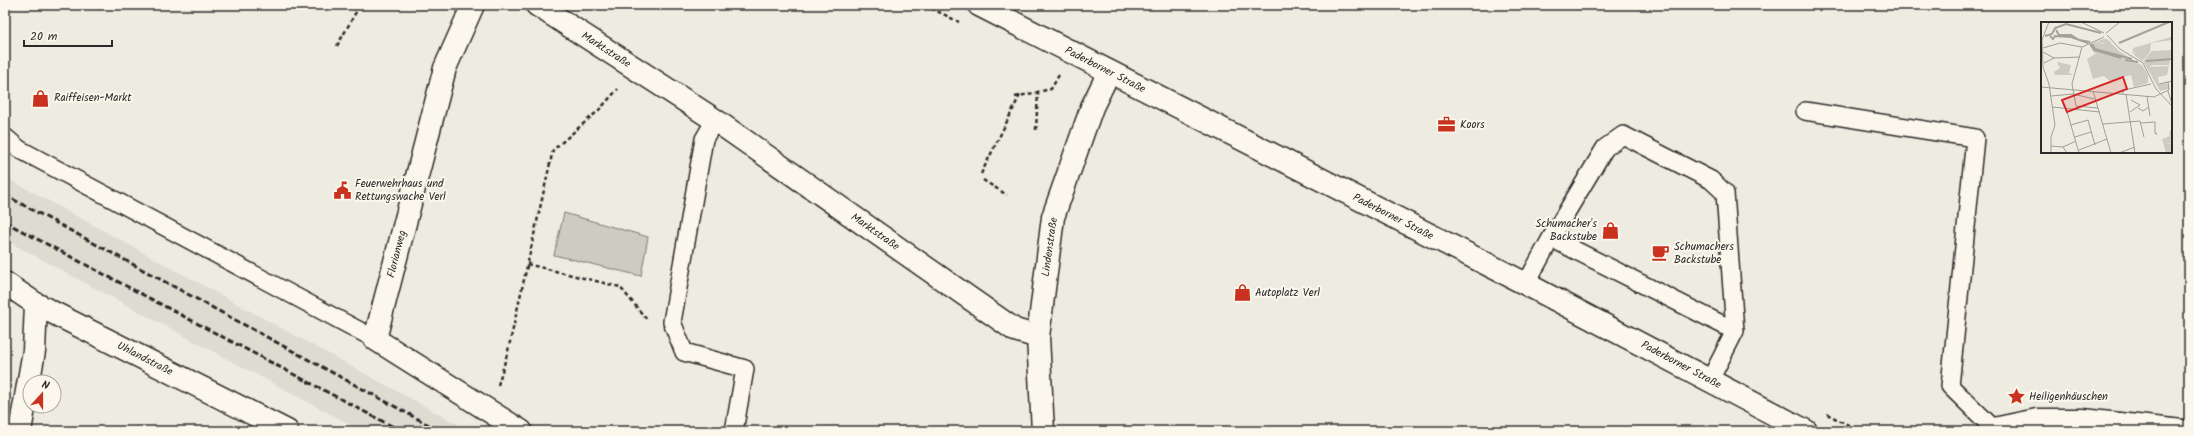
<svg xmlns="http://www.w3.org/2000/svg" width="2194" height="436" font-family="Kalam,sans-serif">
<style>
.built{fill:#dedbd1}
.green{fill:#cecbc2;stroke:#7c7b76}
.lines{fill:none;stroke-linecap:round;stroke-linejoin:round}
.lane-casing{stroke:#2b2b2b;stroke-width:20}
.street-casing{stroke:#2b2b2b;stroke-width:25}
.secondary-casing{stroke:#2b2b2b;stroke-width:25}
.path{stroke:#2b2b2b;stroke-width:2.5;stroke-dasharray:4 3;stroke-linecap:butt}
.lane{stroke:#fbf7ec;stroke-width:17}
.street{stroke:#fbf7ec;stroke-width:22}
.secondary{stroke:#fbf7ec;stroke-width:22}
.rail{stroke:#2b2b2b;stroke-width:3;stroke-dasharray:6 3;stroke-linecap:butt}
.labels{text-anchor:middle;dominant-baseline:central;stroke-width:4;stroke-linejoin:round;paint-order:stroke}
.street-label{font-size:11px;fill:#2b2b2b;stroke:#fbf7ec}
.poi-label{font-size:11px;fill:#2b2b2b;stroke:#fbf7ec;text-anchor:start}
.inset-river{fill:none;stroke:#a4a29a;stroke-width:2}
.inset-road{fill:none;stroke:#a09e98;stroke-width:1}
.view{fill:#d62828;fill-opacity:0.15;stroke:#d62828;stroke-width:2}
.inset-edge{fill:none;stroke:#2b2b2b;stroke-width:2}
</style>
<rect width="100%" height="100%" fill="#eeebe0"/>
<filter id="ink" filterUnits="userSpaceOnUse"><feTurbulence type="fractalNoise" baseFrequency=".025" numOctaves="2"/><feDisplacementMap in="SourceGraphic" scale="8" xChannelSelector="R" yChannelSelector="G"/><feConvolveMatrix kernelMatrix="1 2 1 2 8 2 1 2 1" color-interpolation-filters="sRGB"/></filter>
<g filter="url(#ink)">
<!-- built -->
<path class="built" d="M5,177l159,87 306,167h-108l-357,-191z"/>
<!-- green -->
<path class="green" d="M564,213l84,24 -7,39 -87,-21z"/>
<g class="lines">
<defs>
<path id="lane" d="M1805,111l170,27 -25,248 44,43
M715,120l-11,19 -32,183 12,30 61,17 -11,62
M5,137l14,12 356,190
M1551,238l54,-90 18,-13 88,45 14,13 10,138
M1526,284l25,-46 184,93 -25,49"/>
<path id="street" d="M473,5l-28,63 -70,271 146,92
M537,5l178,115 300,210 23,7
M5,283l31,21 251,127
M20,431l14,-80 2,-47
M1043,431l-5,-94 15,-120 39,-110 17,-35
M1993,431l1,-2 43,-9h46l99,11"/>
<path id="secondary" d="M979,5l547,279 280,147"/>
</defs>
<!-- lane casing -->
<use href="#lane" class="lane-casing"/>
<!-- street casing -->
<use href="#street" class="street-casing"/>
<!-- secondary casing -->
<use href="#secondary" class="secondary-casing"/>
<!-- path -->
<path class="path" d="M925,5l34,17
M337,46l23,-41
M1015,97l36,-8 8,-14
M1036,130l2,-38
M981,174l39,-79
M983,180l24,15
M527,264l93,23 28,34
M498,385l10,-34 45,-201 45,-39 20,-22
M1827,414l33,17"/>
<!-- lane -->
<use href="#lane" class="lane"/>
<!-- street -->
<use href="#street" class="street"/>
<!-- secondary -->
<use href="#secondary" class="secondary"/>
<!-- rail -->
<path class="rail" d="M5,195l435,236
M5,222l396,209"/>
</g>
</g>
<!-- icons -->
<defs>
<symbol id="shop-bare" viewBox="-9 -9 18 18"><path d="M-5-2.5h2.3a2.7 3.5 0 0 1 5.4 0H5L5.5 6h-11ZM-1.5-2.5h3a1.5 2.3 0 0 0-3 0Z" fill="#c8321e" stroke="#fbf7ec" stroke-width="2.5" paint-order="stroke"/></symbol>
<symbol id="office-bare" viewBox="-9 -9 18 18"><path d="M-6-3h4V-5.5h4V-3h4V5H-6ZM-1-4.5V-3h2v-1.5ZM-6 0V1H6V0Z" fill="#c8321e" stroke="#fbf7ec" stroke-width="2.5" paint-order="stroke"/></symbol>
<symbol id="civic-bare" viewBox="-9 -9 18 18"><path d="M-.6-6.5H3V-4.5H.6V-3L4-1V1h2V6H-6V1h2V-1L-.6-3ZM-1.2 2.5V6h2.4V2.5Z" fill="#c8321e" stroke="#fbf7ec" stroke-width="2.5" paint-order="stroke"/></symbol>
<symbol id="cafe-bare" viewBox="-9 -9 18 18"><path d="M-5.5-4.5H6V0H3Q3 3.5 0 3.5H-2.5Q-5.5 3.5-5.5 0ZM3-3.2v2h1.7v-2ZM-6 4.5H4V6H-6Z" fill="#c8321e" stroke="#fbf7ec" stroke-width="2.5" paint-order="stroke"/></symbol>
<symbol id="sight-bare" viewBox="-9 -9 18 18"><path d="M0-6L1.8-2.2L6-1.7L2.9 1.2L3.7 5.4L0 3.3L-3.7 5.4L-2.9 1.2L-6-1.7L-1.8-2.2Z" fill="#c8321e" stroke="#fbf7ec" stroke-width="2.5" paint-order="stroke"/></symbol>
</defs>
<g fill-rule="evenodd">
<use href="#shop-bare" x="28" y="86" width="25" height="25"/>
<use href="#office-bare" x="1434" y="112" width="25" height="25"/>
<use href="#civic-bare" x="330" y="178" width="25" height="25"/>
<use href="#shop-bare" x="1598" y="218" width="25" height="25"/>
<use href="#cafe-bare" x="1648" y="240" width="25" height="25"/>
<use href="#shop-bare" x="1230" y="280" width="25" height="25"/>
<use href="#sight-bare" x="2004" y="384" width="25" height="25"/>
</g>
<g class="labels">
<!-- street labels -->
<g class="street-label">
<text transform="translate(606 50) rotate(33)">Marktstraße</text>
<text transform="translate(1105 70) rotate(27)">Paderborner Straße</text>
<text transform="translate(1393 217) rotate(27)">Paderborner Straße</text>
<text transform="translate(875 232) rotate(35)">Marktstraße</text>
<text transform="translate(1050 247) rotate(-82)">Lindenstraße</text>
<text transform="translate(397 254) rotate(-76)">Florianweg</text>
<text transform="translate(145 359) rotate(27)">Uhlandstraße</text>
<text transform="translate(1681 365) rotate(28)">Paderborner Straße</text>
</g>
<!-- poi labels -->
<g class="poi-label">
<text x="54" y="98">Raiffeisen-Markt</text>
<text x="1460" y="125">Koors</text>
<text x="355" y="184">Feuerwehrhaus und<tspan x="355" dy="13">Rettungswache Verl</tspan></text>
<text x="1597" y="224" text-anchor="end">Schumacher's<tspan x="1597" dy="13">Backstube</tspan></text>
<text x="1674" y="247">Schumachers<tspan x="1674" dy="13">Backstube</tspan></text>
<text x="1255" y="293">Autoplatz Verl</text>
<text x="2029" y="397">Heiligenhäuschen</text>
</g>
</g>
<!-- overview -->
<g transform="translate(2041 22)">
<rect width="131" height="131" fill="#eeebe0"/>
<path d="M62,17h4l12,12 22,14 -40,-13 3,-9 -9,-1zM110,21l-1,9 -8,9 -8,-6 1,-6zM131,28l-3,15h-16l-4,2 20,-1 -2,9 -9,2 1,7 8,-1 2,6 -9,2 -17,-30 9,-10zM131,107v14l-6,1h6v9h-6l-4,-14 8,-3 -1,-4z" fill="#cecbc2"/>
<path d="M131,0v18l-21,3 -15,6 -4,6 1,-7 38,-11zM54,20l9,2 -3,8 -7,1 -4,-8z" fill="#cecbc2"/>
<path d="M57,30l44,13 6,10v8l-14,4 -3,-12 -21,6 -6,-5 -11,3 -6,-20zM16,40l14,3 -2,8 5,2h-19l-1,-3 6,-4z" fill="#cecbc2"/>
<path class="inset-river" d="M15,8l3,5h12l8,5 11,2M4,14l7,-2 3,-6 11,-4 35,9M9,14l3,3 2,-3 16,1 17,6M78,21l50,-21M49,22l4,6 27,8M51,22l3,5 37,10M84,38l13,2M105,39l26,-2"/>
<path class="inset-road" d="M8,0l-7,18 1,27 6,17 6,41 -4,12M40,0l23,11M65,11l14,-11M66,13l13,14 23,14 13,26 16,17M41,25l-10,37 4,22 22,2M2,26l17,-5 22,4 22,-10M2,30l11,6M3,41l10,-5 26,-1M118,62l13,-3M0,65l113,10 6,-3M52,69l18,62M127,69l4,13M81,72l2,-4 27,-6M85,72l9,59M119,72l9,-4 -1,-8M10,74l22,-2 21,5M106,74l3,20M11,85l48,5M25,86l13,45M97,86l5,3 6,-4M89,90l10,-7 -9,-5M100,101l14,-1v11l1,1h1l-2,-1M62,102l37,-3 4,16M30,103l17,-5 7,25M10,115v16M34,115l16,-5M10,124l12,1 4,6M22,125l13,-6M38,128l28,-11M78,131l16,-6"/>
<path class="view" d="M82,55l4,12 -60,23 -5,-12z"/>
<rect width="131" height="131" class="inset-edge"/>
</g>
<!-- margin -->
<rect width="2194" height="436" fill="none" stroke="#fbf7ec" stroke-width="20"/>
<rect x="10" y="10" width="2174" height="416" fill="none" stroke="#2b2b2b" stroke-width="1.5" filter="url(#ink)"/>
<!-- north arrow -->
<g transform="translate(42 394) rotate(21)"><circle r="19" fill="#fbf7ec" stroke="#a8a59f"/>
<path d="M0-3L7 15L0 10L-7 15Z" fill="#c8321e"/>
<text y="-6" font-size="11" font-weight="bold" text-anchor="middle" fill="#2b2b2b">N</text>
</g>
<!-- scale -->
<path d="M24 40v6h88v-6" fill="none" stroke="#2b2b2b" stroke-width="2"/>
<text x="30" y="40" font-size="12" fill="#2b2b2b" stroke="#fbf7ec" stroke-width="3" paint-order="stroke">20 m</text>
</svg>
